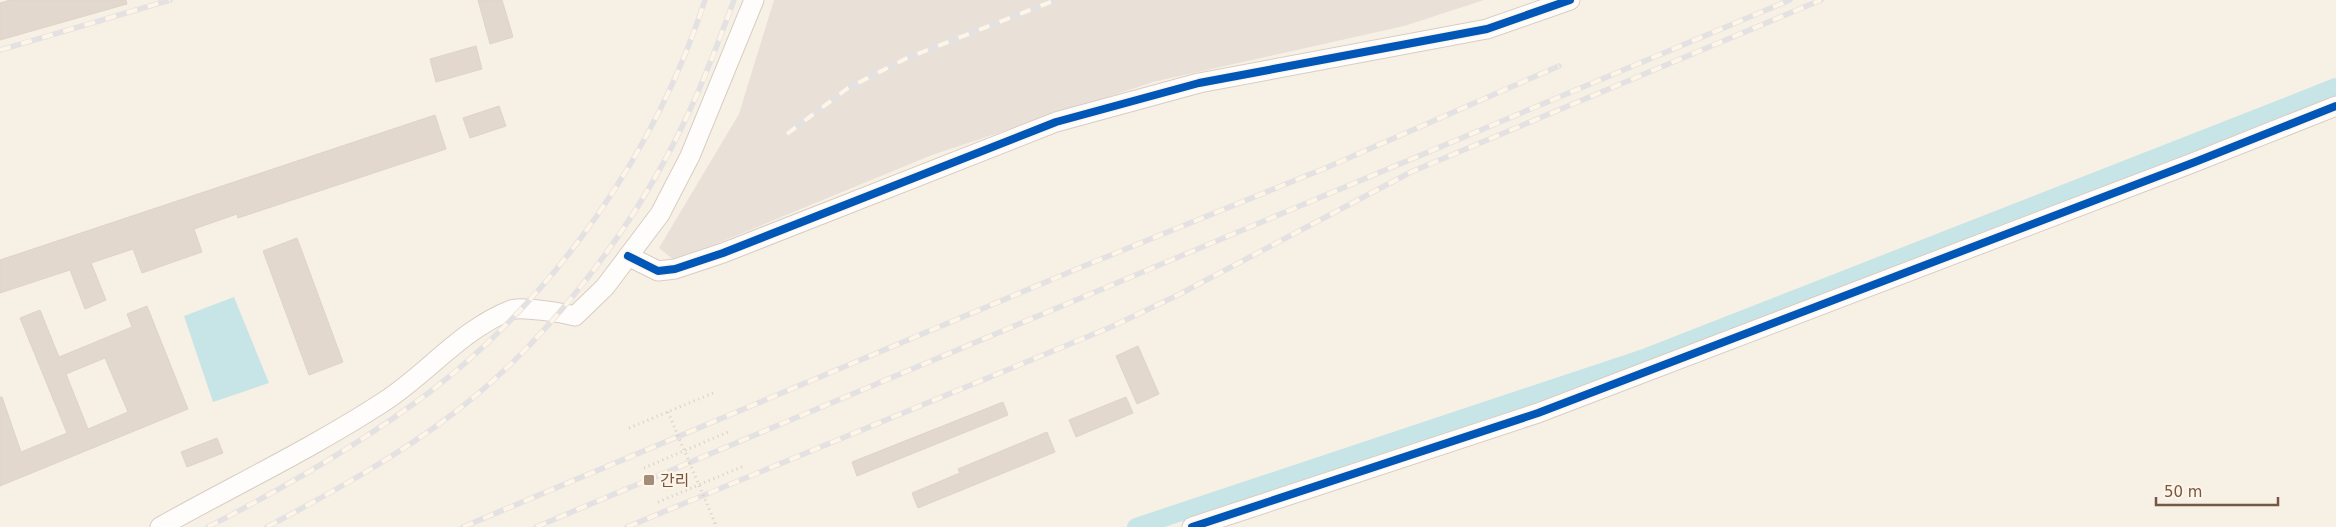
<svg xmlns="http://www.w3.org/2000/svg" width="2336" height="527" font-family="'DejaVu Sans','Noto Sans KR',sans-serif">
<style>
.industrial{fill:#e9e0d7}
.water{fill:#c7e5e7}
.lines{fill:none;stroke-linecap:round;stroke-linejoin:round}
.canal{stroke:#c7e5e7;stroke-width:18}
.building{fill:#e3d8cd;stroke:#e0d3c8;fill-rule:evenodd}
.minor-casing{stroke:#d8cdc4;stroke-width:21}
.path{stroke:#d8cfc8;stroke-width:3;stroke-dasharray:1 4;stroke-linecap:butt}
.minor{stroke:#fefdfb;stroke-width:19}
.rail-casing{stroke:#e4e1e3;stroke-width:5.5}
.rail{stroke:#fff5e6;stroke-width:4;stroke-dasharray:11;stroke-linecap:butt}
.path-bridge{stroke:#d8cfc8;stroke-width:3;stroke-dasharray:1 4;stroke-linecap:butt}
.cycleway-casing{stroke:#fff5e6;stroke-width:11}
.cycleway{stroke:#0057b8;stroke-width:8}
.poi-dot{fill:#a28d7d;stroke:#fff5e6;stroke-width:2}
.labels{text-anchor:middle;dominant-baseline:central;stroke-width:4;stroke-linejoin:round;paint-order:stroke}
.poi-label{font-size:16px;fill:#755745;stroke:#fff5e6;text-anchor:start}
</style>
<rect width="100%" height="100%" fill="#f7f0e5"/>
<!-- industrial -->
<path class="industrial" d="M774,0h710l-80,26 -251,56 -221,73 -257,106 -16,-13 80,-134z"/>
<!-- water -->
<path class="water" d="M234,297l35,86 -56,19 -29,-86z"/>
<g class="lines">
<!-- canal -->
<path class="canal" d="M1136,527l511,-170 689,-270"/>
</g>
<!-- building -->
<path class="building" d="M10,0h116l1,4 -127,36v-37z
M478,0h24l11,37 -23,7z
M476,46l6,23 -46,13 -6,-23z
M499,106l7,20 -36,12 -7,-20z
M435,115l11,34 -208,69 -1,-4 -43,15 8,23 -60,21 -9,-24 -42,14 15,37 -21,9 -15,-39 -70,23v-33z
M297,238l46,124 -34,13 -46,-124z
M147,306l41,103 -188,77v-89h2l19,55 46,-19 -47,-115 20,-8 19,47 73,-30 -5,-13zM105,358l23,54 -40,17 -22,-55z
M1138,346l21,48 -22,10 -21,-48z
M1126,397l7,16 -57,24 -7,-17z
M1003,402l5,13 -151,61 -5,-14z
M1047,432l8,20 -137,56 -6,-15 48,-20 -2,-4z
M217,438l6,15 -36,14 -6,-15z"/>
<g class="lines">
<defs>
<path id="minor" d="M628,256l30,15 17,-2 48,-16 333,-131 143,-39 288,-54 83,-29
M160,527c75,-42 153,-79 225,-126 44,-29 77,-72 126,-91 10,-4 52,3 64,6l30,-29 55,-73 30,-58 64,-156
M1192,527l346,-114 657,-251 141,-56"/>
</defs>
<!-- minor casing -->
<use href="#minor" class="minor-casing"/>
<!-- path -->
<path class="path" d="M629,428l84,-35
M644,468l84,-36
M658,502l86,-36
M715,523l1,4"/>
<!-- minor -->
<use href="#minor" class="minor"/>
<defs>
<path id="rail" d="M0,50l170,-50
M787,134l61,-46 59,-30 149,-58
M208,527c76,-39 154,-84 223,-136 126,-97 225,-240 274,-391
M267,527c64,-34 129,-70 187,-114 97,-74 184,-190 235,-301 17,-36 31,-74 45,-112
M463,527l621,-261 244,-99 231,-101
M536,527l1254,-527
M627,527l484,-200 67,-32 233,-123 410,-172"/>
</defs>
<!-- rail casing -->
<use href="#rail" class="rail-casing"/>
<!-- rail -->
<use href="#rail" class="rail"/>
<!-- path-bridge -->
<path class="path-bridge" d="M668,412l47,111"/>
<defs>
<path id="cycleway" d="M628,256l30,15 17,-2 48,-16 333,-131 143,-39 288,-54 83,-29
M1192,527l346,-114 657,-251 141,-56"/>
</defs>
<!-- cycleway casing -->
<use href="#cycleway" class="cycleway-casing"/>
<!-- cycleway -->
<use href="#cycleway" class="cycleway"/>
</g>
<!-- markers -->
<rect class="poi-dot" x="643" y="474" width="12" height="12" rx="2.5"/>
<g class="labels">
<!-- poi labels -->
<g class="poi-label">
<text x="660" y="480">간리</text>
</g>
</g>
<!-- scale -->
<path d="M2156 497v8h122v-8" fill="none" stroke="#755745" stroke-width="2.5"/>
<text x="2164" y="497" font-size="15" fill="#755745" stroke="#fff5e6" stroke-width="4" paint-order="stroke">50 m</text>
</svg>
